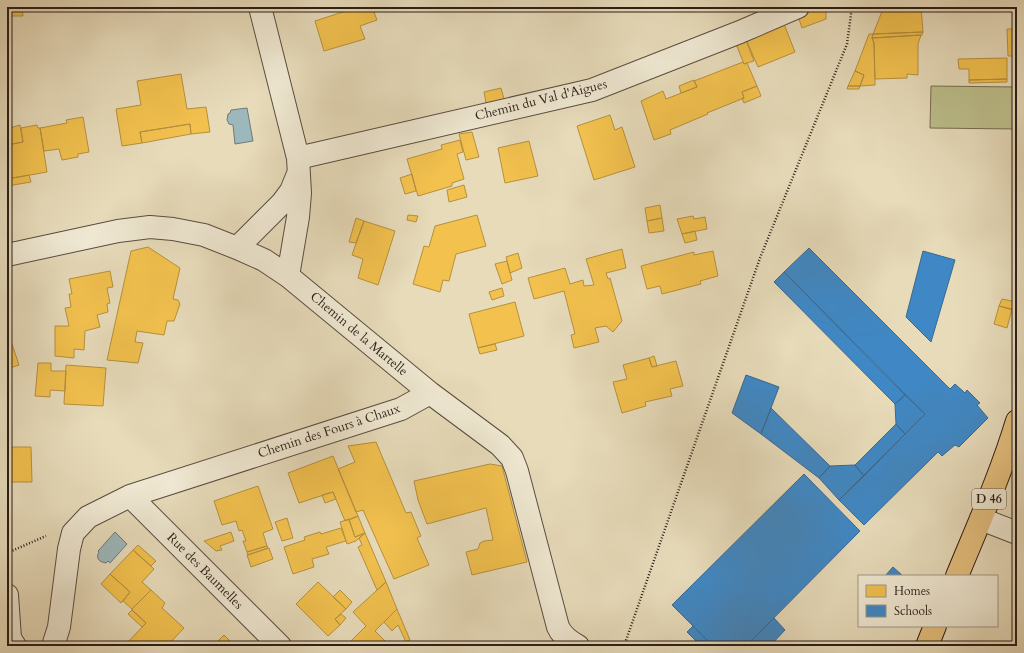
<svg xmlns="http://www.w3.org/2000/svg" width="1024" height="653" font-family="Cardo,serif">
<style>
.green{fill:#bcbe8b;stroke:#736e52}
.water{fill:#9db8bc;stroke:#6f7a7b}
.homes{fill:#f2c14e;stroke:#b6903e}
.schools{fill:#3f88c5;stroke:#396891}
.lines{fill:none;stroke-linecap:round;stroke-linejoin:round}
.minor-casing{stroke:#594d41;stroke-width:24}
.major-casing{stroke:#2a1e19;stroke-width:24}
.path{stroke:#2a1e19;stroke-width:2.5;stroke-dasharray:1 2;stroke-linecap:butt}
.minor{stroke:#efe8d2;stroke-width:22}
.major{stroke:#e4be7d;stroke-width:22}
.labels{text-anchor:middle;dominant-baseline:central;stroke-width:4;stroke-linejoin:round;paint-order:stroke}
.shield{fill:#efe8d2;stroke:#655b50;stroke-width:1}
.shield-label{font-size:12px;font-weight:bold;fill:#2a1e19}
.street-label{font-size:13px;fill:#2a1e19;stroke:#efe8d2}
</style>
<rect width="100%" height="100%" fill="#e7dbba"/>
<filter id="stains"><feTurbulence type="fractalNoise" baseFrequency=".005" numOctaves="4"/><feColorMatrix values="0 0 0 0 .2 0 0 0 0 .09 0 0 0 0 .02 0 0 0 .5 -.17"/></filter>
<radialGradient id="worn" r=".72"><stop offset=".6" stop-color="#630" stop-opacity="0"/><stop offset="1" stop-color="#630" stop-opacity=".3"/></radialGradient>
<!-- green -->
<path class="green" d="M931,86l86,1v42l-87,-1z"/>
<!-- water -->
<path class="water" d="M247,108l6,33 -18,3 -2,-19 -4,-1 -2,-4 1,-6 2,-1 1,-3z
M115,532l12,12 -17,19 -2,-2 -2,2c-6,-1 -11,-4 -7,-11l-1,-1 1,-1z"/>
<!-- homes -->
<path class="homes" d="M7,7h15l1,9h-14v29h-2z
M354,7h18l5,13 -17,6 5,13 -41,12 -9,-30 40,-13z
M812,7h14v12l-24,9 -5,-15z
M890,7h31l2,25 -50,2 10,-25h7z
M782,19l13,33 -37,15 -14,-32z
M1007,29h10v27h-9z
M923,32l-1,3 -50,3 1,-4z
M869,34h4l-1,4 2,5 1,42 -15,1 4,-11 -9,-4z
M744,35l10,26 -10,3 -10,-25z
M921,35l-3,9v31l-11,-1v4l-32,1 -1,-36 -2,-5z
M1007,58v21l-38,1v-11h-10l-1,-10z
M743,62l1,2 3,-1 10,23 -15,6 2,6 -37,15 1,1 -38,16 1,4 -17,6 -13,-39 22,-10 3,8 31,-12 -3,-6z
M855,71l9,4 -4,11h-12z
M181,74l6,35 19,-2 4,25 -19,2 -1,-10 -50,8 2,11 -20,3 -6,-37 25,-4 -4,-24z
M1007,79v3l-38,1v-3z
M694,80l3,7 -16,6 -2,-7z
M757,86l4,10 -17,7 -2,-5h2l-2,-6z
M848,86h12l-1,3h-12z
M501,88l5,18 -19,2 -3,-16z
M610,115l5,15 7,-3 13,40 -41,13 -17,-54z
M83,117l6,35 -11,2v3l-16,3 -3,-11 -15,2 -4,-23 27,-5 -1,-3z
M190,124l1,10 -49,9 -2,-11z
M20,125l3,17 -16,3v-16z
M37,125l1,3h2l7,44 -40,7v-34l16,-3 -2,-14z
M472,132l7,25 -13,3 -7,-26z
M460,140l3,12 -6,2 7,25 -12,4v3l-34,10 -11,-37 35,-10 -1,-4z
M529,141l9,35 -33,7 -7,-35z
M412,174l4,17 -11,3 -5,-16z
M29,175l2,7 -24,4v-7z
M464,185l3,12 -18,5 -2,-12z
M660,205l2,13 -15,3 -2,-13z
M408,215l10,1 -2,6 -9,-2z
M477,215l9,31 -30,8 -7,27 -6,-1 -3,12 -27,-8 11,-38 5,1 6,-21z
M693,216l1,3 11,-2 2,12 -25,5 -5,-15z
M356,218l8,3 -8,22 -7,-1z
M662,218l2,13 -15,2 -2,-12z
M364,221l31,10 -17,54 -20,-7 5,-19 -11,-4z
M695,231l2,9 -12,3 -3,-9z
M148,247l32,21 -7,31 5,1 2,4 -6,17h-7l-3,14 -27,-4 -2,11 8,1 -5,20 -31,-3 24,-109z
M622,249l4,19 -20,5 2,6 2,-1 12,43 -9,11 -7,-6 -11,2 4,14 -25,6 -3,-13 4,-1 -11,-43 -30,8 -6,-21 37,-10 5,16 13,-4 1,6 10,-1 -8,-26z
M713,251l5,25 -18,5 1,3 -39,10 -2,-8 -13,3 -6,-23 53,-14v3z
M518,253l4,15 -12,5 -4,-16z
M507,261l5,19 -10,4 -7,-20z
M110,271l3,16 -6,1 3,15 -3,1 1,8 -11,3 3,12 -15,4 -1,19 -10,-1v9l-19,-2v-30h14l-4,-18 6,-1 -2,-13h3l-3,-15z
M502,288l2,8 -12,4 -3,-8z
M1002,299l15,3 -1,9 -17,-5z
M515,302l9,34 -46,12 -9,-34z
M999,306l13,3 -5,19 -13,-4z
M7,335h2l10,30 -12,4z
M495,344l2,6 -17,4 -2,-6z
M654,356l3,10 -5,1 -3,-9z
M649,358l3,9 24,-6 7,25 -13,3 2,7 -27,6 1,4 -24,7 -9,-31 14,-3 -4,-14z
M38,363h13v8h15l-1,20 -15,-1v7l-15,-1z
M66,365l40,3 -3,38 -39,-2z
M376,442l30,71 5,-1 10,24 -4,2 12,27 -35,14 -31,-69 -7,2 -18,-43 17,-7 -7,-16z
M7,447h24l1,35h-25z
M333,456l25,60 -13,5 -12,-29 -34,11 -11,-30z
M490,464l12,2 25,96 -55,13 -6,-23 12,-3 2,-6 4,-2 9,-1 -7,-32 -59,16 -9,-24 -4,-19z
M258,486l15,43 -10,4 4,13 -20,6 -4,-11h3l-4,-11 -3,1 -3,-10 -14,4 -8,-24z
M333,492l3,7 -11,4 -3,-8z
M358,516l7,17 -10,4 -6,-17z
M287,518l6,20 -11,3 -7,-19z
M349,519l6,18 10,-4 -9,8 -9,3 -7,-22z
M341,528l5,13 -20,6 3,7 -17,5 2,8 -21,7 -9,-27 21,-7 -1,-3 16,-5 1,2z
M231,532l3,9 -14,5 2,4 -6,1 -12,-10z
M365,533l21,49 -9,8 -19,-43 4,-2 -3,-7z
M138,545l18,16 -5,5 -18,-16z
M267,546l1,2 -20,7 -1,-3z
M269,548l4,11 -22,8 -4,-12z
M133,550l21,19 -12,13 9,8 -19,19 -9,-8 7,-9 -20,-18z
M110,574l20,18 -9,11 -20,-19z
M318,582l28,27 -11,10 5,6 -12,11 -32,-32z
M386,582l11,27 -22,22 15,15h-44l20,-20 -13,-14z
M151,590l14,13 -3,5 22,20 -17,18h-37l-3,-3 19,-20 -14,-13v-1z
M340,590l12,12 -6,7 -13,-12z
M397,609l13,31 -4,2 -8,-17 -6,6 -8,-9z
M132,610l14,13 -4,4 -14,-13z
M341,614l5,4 -6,7 -5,-6z
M224,635l9,9 -2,2h-18z"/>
<!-- schools -->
<path class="schools" d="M809,248l141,141 5,-5 10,9 2,-3 13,13 -3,2 11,13 -29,29 -4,-2 -13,11 -4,-4 -74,73 -25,-25 86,-86 -141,-142z
M923,251l32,9 -24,82 -25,-25z
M784,272l121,123 -10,9 -121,-122z
M746,375l33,12 -18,47 -29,-21z
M905,395l20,19 -20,20 -9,-10 -1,-20z
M771,408l59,58 -11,12 -58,-44z
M896,424l9,10 -41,42 -9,-11z
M855,465l9,11 -25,24 -20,-22 11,-12z
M804,474l56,57 -114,115h-33l-41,-41z
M893,567l10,9h-18z
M774,618l11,12 -15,16h-24z
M693,626l15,15 -5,5h-2l-14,-14z"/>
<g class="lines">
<defs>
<path id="minor" d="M260,7l38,151 2,35 -2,24 -10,59
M298,158l294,-68 148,-58 58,-25
M237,248l45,-45 9,-12 7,-17
M7,255l111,-24 32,-4 23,2 31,6 33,13 27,12 24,16 142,117 70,52 12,13 5,13 41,156c4,9 11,14 20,19
M130,496l150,150
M981,519l36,14
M7,595l3,43 5,8
M53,646l6,-19 10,-78 4,-16 15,-16 42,-21 271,-87 29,-16"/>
<path id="major" d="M957,576c21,-51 44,-102 60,-155
M927,646l8,-20"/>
</defs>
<!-- minor casing -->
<use href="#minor" class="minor-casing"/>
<!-- major casing -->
<use href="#major" class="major-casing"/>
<!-- path -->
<path class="path" d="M7,553l39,-17
M624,646l136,-388 87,-214 5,-37"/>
<!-- minor -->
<use href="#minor" class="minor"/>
<!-- major -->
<use href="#major" class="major"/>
</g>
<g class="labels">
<!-- shield labels -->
<rect class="shield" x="972" y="489" width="34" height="20" rx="3"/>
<g class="shield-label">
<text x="989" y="499">D 46</text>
</g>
<!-- street labels -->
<g class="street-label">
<text transform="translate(541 100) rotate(-14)">Chemin du Val d'Aigues</text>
<text transform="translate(359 334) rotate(40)">Chemin de la Martelle</text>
<text transform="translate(329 431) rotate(-18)">Chemin des Fours à Chaux</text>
<text transform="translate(205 571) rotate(45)">Rue des Baumelles</text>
</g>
</g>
<!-- margin -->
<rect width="1024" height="653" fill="none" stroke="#e7dbba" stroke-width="24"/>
<rect x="8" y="8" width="1008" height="637" fill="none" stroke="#2a1e19" stroke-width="2"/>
<rect x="12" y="12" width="1000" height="629" fill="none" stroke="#2a1e19"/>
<!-- legend -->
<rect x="858" y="575" width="140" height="52" fill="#efe8d2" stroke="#a09788"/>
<rect x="866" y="585" width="20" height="12" fill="#f2c14e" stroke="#a09788"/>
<text x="894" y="595" font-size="12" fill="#2a1e19">Homes</text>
<rect x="866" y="605" width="20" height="12" fill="#3f88c5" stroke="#a09788"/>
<text x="894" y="615" font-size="12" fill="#2a1e19">Schools</text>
<rect width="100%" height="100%" filter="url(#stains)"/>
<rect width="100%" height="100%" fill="url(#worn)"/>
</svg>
